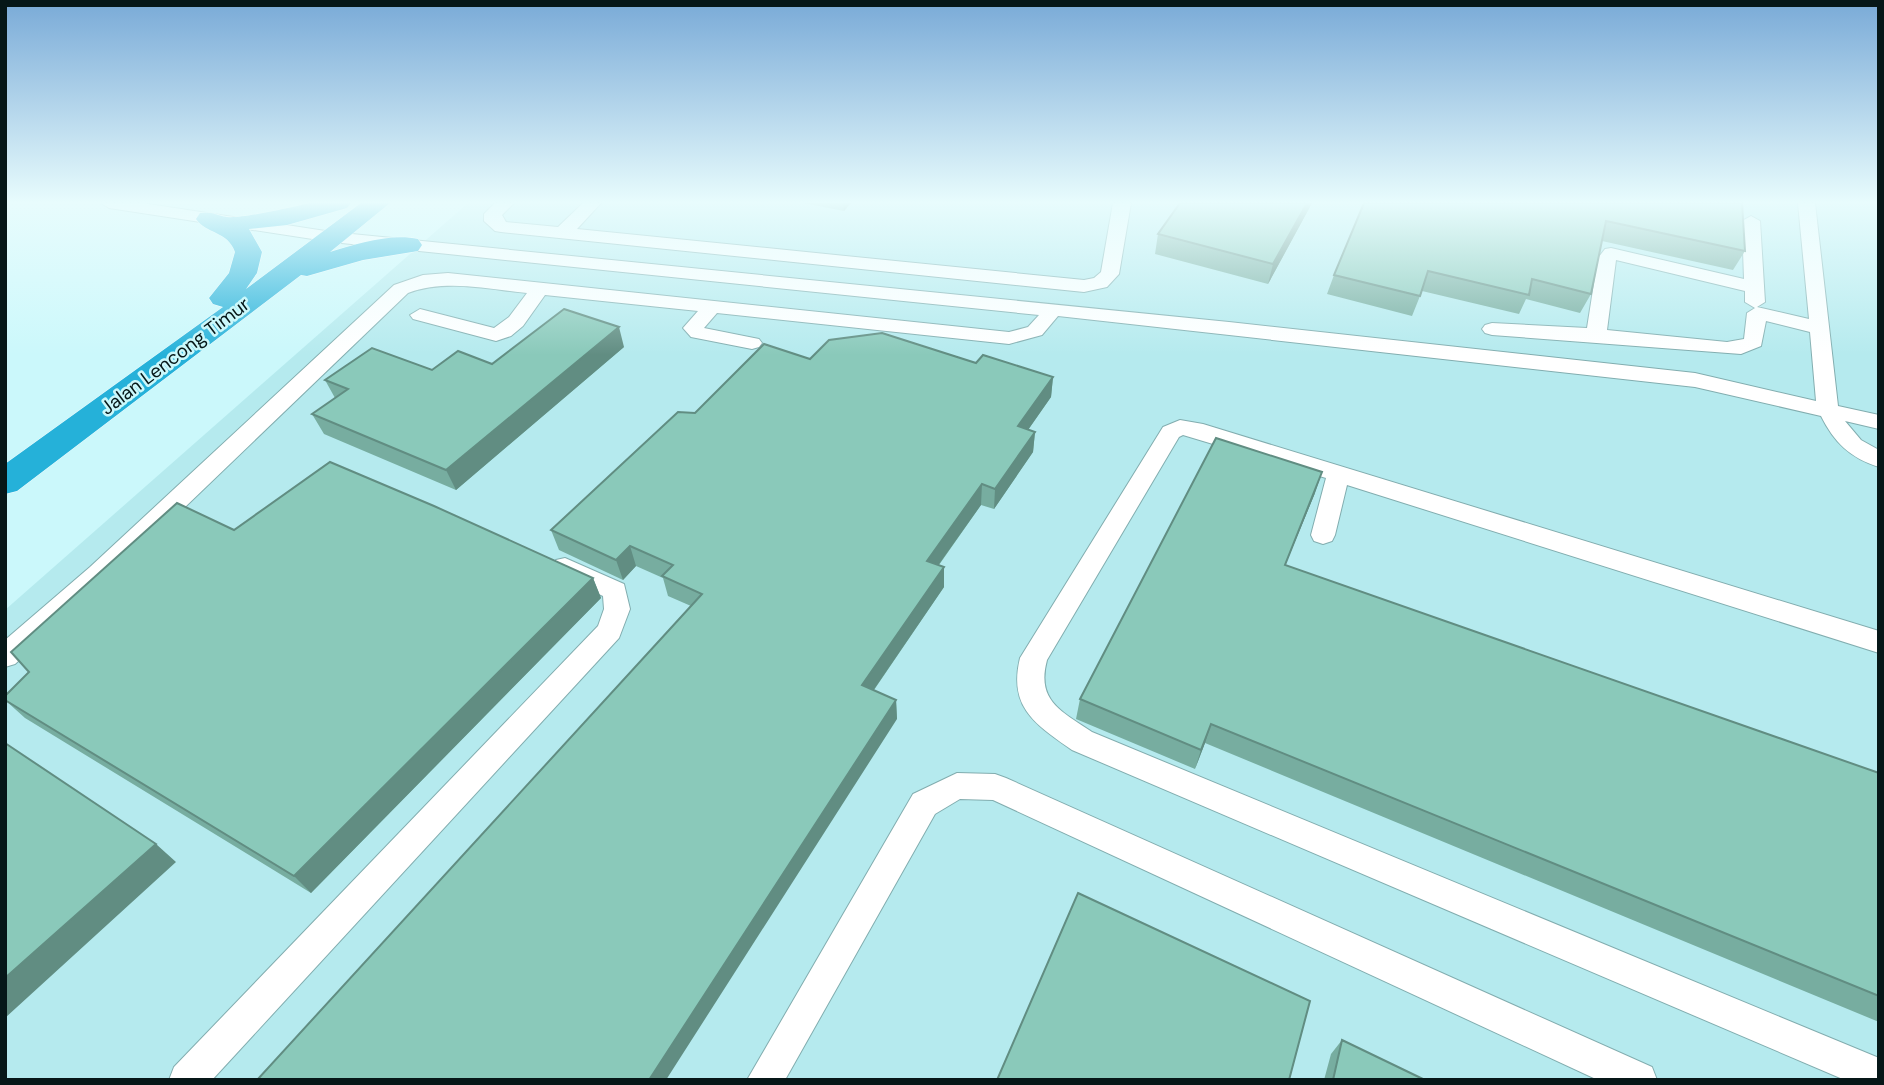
<svg xmlns="http://www.w3.org/2000/svg" width="1884" height="1085" font-family="'DM Sans',sans-serif">
<style>
.built{fill:#b5eaee}
.lines{fill:none;stroke-linecap:round;stroke-linejoin:round}
.minor-casing{stroke:#82adaf;stroke-width:2}
.highway-casing{stroke:#fff;stroke-width:1}
.minor{fill:#fff;fill-rule:evenodd}
.highway{fill:#25b1d9;fill-rule:evenodd}
.wall{fill:#77ada0}
.shaded-wall{fill:#618d82}
.building{fill:#8ac9ba;stroke:#618d82;stroke-width:2}
.labels{text-anchor:middle;dominant-baseline:central;stroke-width:5;stroke-linejoin:round;paint-order:stroke}
.street-label{font-size:19px;fill:#061718;stroke:#cbf8fb}
</style>
<rect width="100%" height="100%" fill="#cbf8fb"/>
<!-- built -->
<path class="built" d="M468,203h1411v877h-1874v-470z"/>
<g class="lines">
<defs>
<path id="minor" d="M101,203h41l190,29 897,90 466,51 121,28 -6,-69 -44,-11 -5,25 -20,8 -249,-19 -7,-2 -3,-4 3,-4 7,-2 95,5 11,-70 7,-9 6,-1 133,31 -2,-58 9,-5 9,5 5,81 -8,5 52,12 -11,-116h17l23,203 41,9v14l-34,-8 16,19 18,10v17c-29,-9 -45,-25 -58,-51l-126,-29 -637,-71 -16,19 -33,9 -292,-31 -13,15 55,11 3,4 -3,4 -7,2 -61,-12 -8,-9 15,-17 -153,-16 -22,31 -12,10 -15,5 -83,-22 -3,-4 10,-6 74,19 15,-11 18,-24c-40,-4 -81,-14 -119,0l-300,288 -93,83 -10,3v-27l85,-73 304,-282 29,-10 25,-2 561,59 19,-5 11,-12 -707,-73 -223,-34zM1616,260l129,31v11l10,6 -8,5 -3,26 -17,3 -120,-12z
M495,203h19l-12,12 4,7 52,5 25,-24h18l-24,26 507,51 10,-2 7,-6 12,-69h18l-12,71 -12,13 -23,5 -583,-60 -6,-1 -11,-10v-7z
M1180,420l23,4 676,207v22l-532,-168 -12,50 -3,6 -9,3 -9,-3 -3,-6 15,-57 -143,-43 -4,2 -132,223c-11,41 14,51 45,72l787,326v22h-34l-773,-330c-37,-26 -64,-43 -52,-92l143,-231z
M565,558l59,26 6,25 -11,29 -407,442h-43l5,-13 424,-441 6,-17 -1,-13 -47,-22 -4,-7 4,-7z
M957,773l38,1 11,4 646,289 5,13h-59l-605,-280 -33,-1 -25,15 -150,266h-38l166,-286z"/>
<path id="highway" d="M309,203h42l-4,5 -60,17 -38,4 13,23 -5,21 -11,16 115,-86h29l-60,49c26,-8 61,-19 88,-13l4,6 -4,6 -55,9 -56,16 -6,-1 -284,216 -12,3v-30l218,-157 -10,-3 -4,-6 20,-25 6,-21c-7,-21 -29,-18 -39,-33l4,-6c11,-2 16,2 27,4 14,2 66,-10 82,-14z"/>
</defs>
<!-- minor casing -->
<use href="#minor" class="minor-casing"/>
<!-- highway casing -->
<use href="#highway" class="highway-casing"/>
<!-- minor -->
<use href="#minor" class="minor"/>
<!-- highway -->
<use href="#highway" class="highway"/>
</g>
<!-- wall -->
<path class="wall" d="M803,203h48l-7,8z
M1312,203l-44,81 -113,-30 3,-20z
M1364,203h378l3,48 -12,19 -131,-29 -11,53 -11,19 -54,-14 -7,15 -97,-23 -10,25 -85,-22 7,-19z
M624,347l-168,143 -132,-56 -12,-20 23,-16 -10,-18 107,-10z
M810,359l166,4 77,14 -2,20 -23,33 7,2 -2,20 -39,57 -13,-4 -42,60 5,2v20l-70,103 22,10 1,19 -206,-113 -23,-10 -5,-18 -27,-12 -13,14 -64,-30 -8,-20 144,-117z
M1315,493l-30,72 594,208v249l-674,-279 -10,26 -119,-50 4,-20z
M234,530l359,48 8,20 -290,295 -286,-175 -20,-18z
M1342,1040l83,40h-101l7,-26z"/>
<!-- shaded-wall -->
<path class="shaded-wall" d="M843,203h8l-7,8z
M1307,203h5l-44,81 5,-20z
M619,327l5,20 -168,143 -10,-20z
M1053,377l-2,20 -35,50 2,-21z
M1035,432l-2,20 -39,57 1,-20z
M1322,472l-7,21 -38,92 8,-20z
M982,484l-1,21 -54,76v-20z
M630,546l6,20 -13,14 -7,-20z
M944,567v20l-80,117 -2,-19z
M593,578l8,20 -290,295 -17,-17z
M896,700l1,19 -231,361h-17z
M1211,724l-6,19 -10,26 6,-19z
M156,844l20,18 -171,156v-40z"/>
<!-- building -->
<path class="building" d="M1180,203h127l-34,61 -115,-30z
M1364,203h378l3,48 -139,-30 -15,73 -59,-15 -3,16 -101,-24 -8,25 -86,-21z
M564,309l55,18 -173,143 -134,-56 36,-25 -23,-9 47,-32 60,22 26,-19 34,13z
M882,333l94,30 7,-8 70,22 -35,49 17,6 -40,57 -13,-5 -55,77 17,6 -82,118 34,15 -247,380h-392l445,-486 -40,-18 11,-11 -43,-19 -14,14 -65,-30 127,-118 17,1 69,-69 46,15 19,-19z
M1216,438l106,34 -37,93 594,208v223l-668,-272 -10,26 -121,-51z
M330,462l104,44 159,72 -299,298 -289,-176v-4l24,-24 -18,-20 166,-149 57,27z
M5,743l151,101 -151,134z
M1078,893l232,108 -21,79h-292z
M1342,1040l83,40h-92z"/>
<!-- sky -->
<linearGradient id="sky" x2="0" y2="1"><stop stop-color="#79aad7"/><stop offset="0.57" stop-color="#e8fcfd"/><stop offset="1" stop-color="#e8fcfd" stop-opacity="0"/></linearGradient>
<rect width="1884" height="355" fill="url(#sky)"/>
<g class="labels">
<!-- street labels -->
<g class="street-label">
<text transform="translate(175 356) rotate(-37)">Jalan Lencong Timur</text>
</g>
</g>
<!-- border -->
<rect width="1884" height="1085" fill="none" stroke="#061718" stroke-width="14"/>
</svg>
